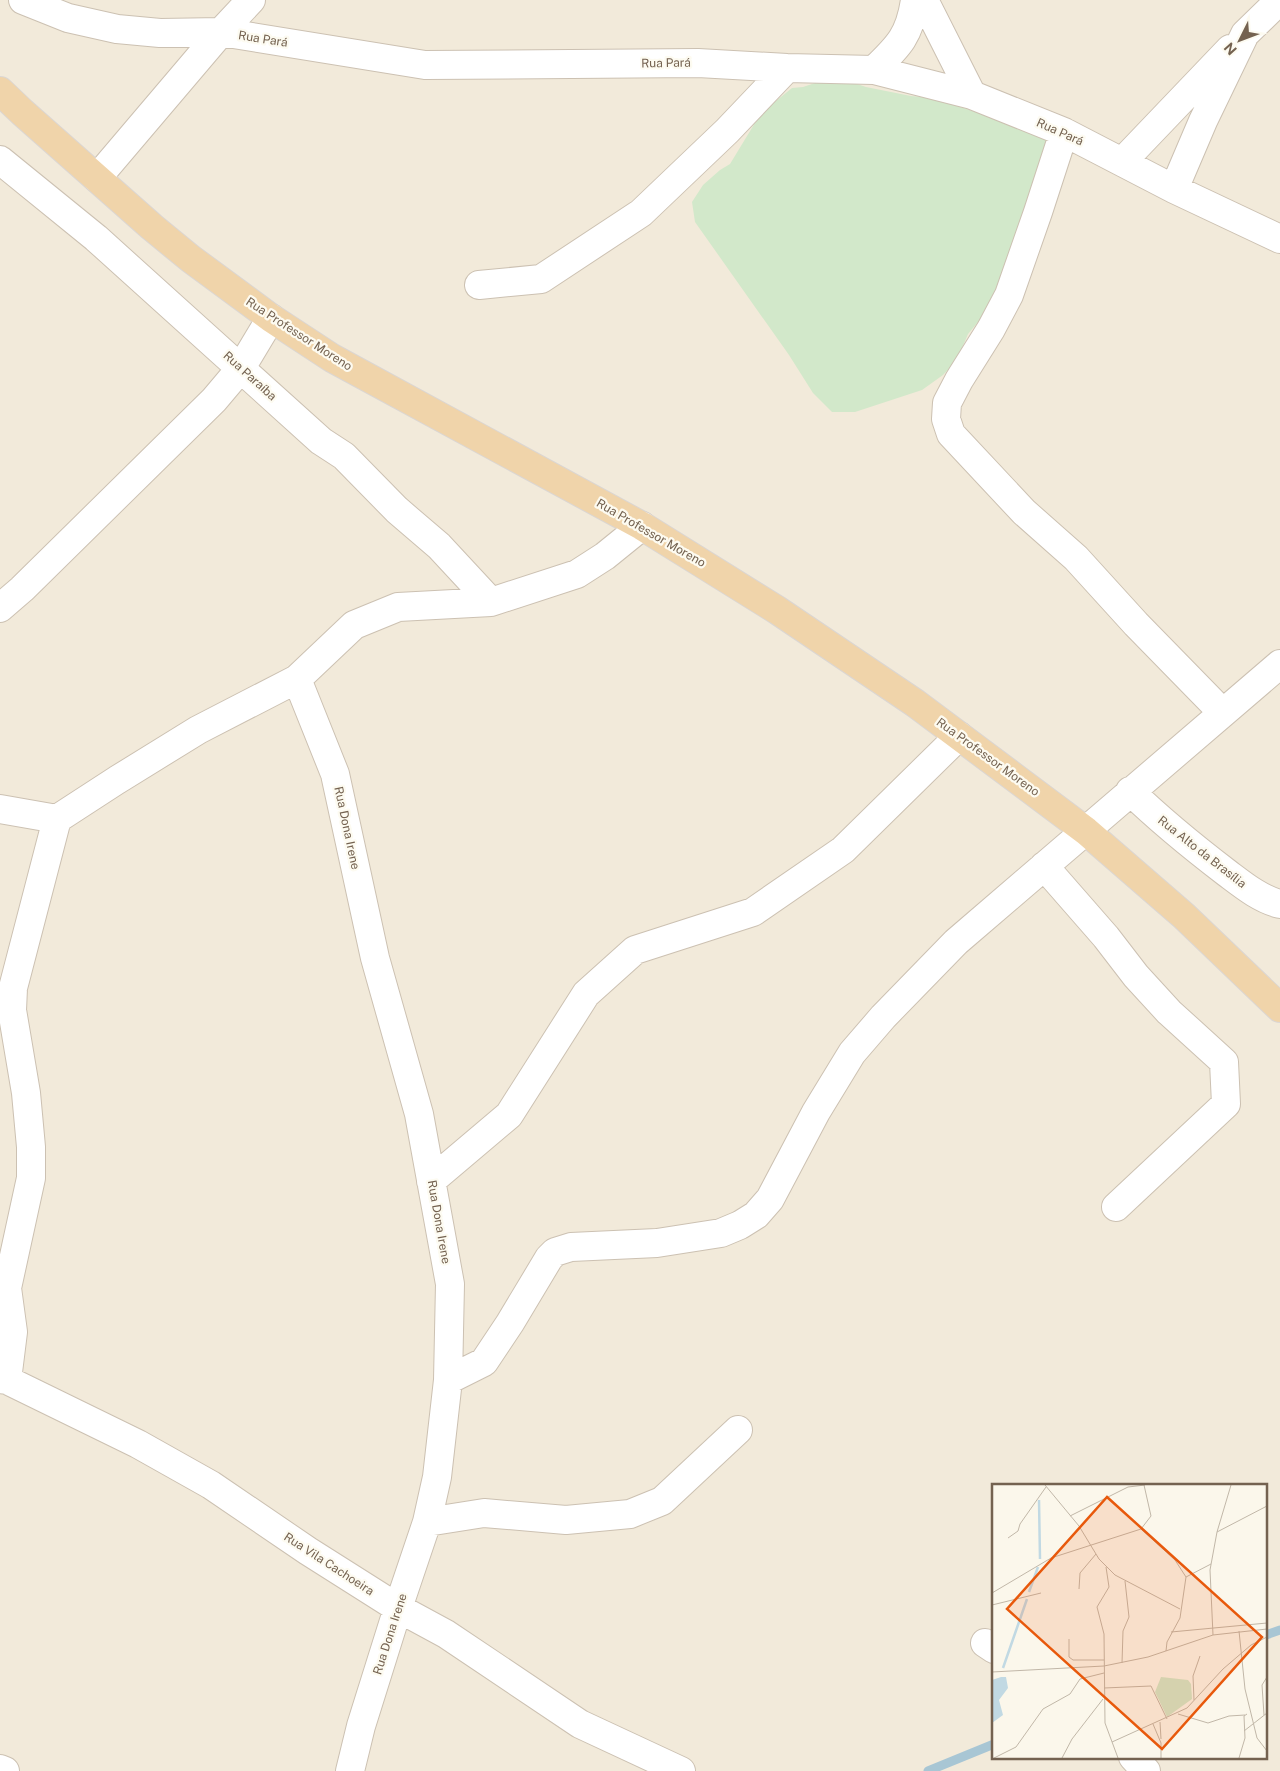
<svg xmlns="http://www.w3.org/2000/svg" width="1280" height="1771" font-family="'Public Sans',sans-serif">
<style>
.residential{fill:#f2eada;fill-rule:evenodd}
.park{fill:#d2e8ca}
.lines{fill:none;stroke-linecap:round;stroke-linejoin:round}
.stream{stroke:#a8c6d4;stroke-width:9}
.minor-casing{stroke:#ccc1b2;stroke-width:30}
.trunk-casing{stroke:#dbd6d2;stroke-width:30}
.minor{stroke:#fff;stroke-width:28}
.trunk{stroke:#f0d4aa;stroke-width:28}
.labels{text-anchor:middle;dominant-baseline:central;stroke-width:4.5;stroke-linejoin:round;paint-order:stroke}
.street-label{font-size:12px;fill:#746250;stroke:#fdfbf1}
.inset-river{fill:none;stroke:#c1d9e3;stroke-width:2.5}
.inset-road{fill:none;stroke:#c1b7a8;stroke-width:1}
.view{fill:#e8590c;fill-opacity:0.15;stroke:#e8590c;stroke-width:2.5}
.inset-edge{fill:none;stroke:#746250;stroke-width:2.5}
</style>
<rect width="100%" height="100%" fill="#fbf7eb"/>
<!-- residential -->
<path class="residential" d="M0,0h1280v1771h-1280zM994,1485h272v272h-272z"/>
<!-- park -->
<path class="park" d="M818,82l39,2 9,3 45,9 22,2 76,25 41,19 -12,45 -50,123 -20,24 -11,26 -14,15 -21,15 -67,22h-23l-19,-19 -24,-38 -94,-133 -3,-20 11,-17 17,-15 10,-6 31,-51 31,-25 11,-1z"/>
<g class="lines">
<!-- stream -->
<path class="stream" d="M1266,1635l14,-5
M928,1771l66,-27"/>
<defs>
<path id="minor" d="M23,0l45,18 49,11 43,4 61,-1 204,33 273,-2 89,5 87,2 98,25 92,37 110,57 106,50
M924,0l48,95
M874,70c25,-24 36,-35 41,-70
M1064,132l-26,80 -29,83 -18,34 -32,51 -12,23 -1,16 5,15 73,78 52,46 60,66 86,88
M0,160l96,78 225,203 23,15 53,54 42,36 52,56
M1122,162l108,-113
M97,178l124,-146 30,-32
M1174,189l29,-68 42,-87 35,-34
M479,285l62,-6 100,-66 86,-82 60,-63
M0,608l22,-19 192,-189 27,-32 30,-50
M297,679l38,95 40,184 44,156 31,170 -2,96 -11,97 -10,45 -29,86 -37,118 -11,45
M1130,791c31,30 63,56 97,82 16,12 33,26 53,31
M0,809l57,10 60,-39 81,-50 99,-51 57,-54 44,-18 93,-5 86,-28 28,-18 37,-30
M1044,866l62,71 30,39 33,36 55,50 2,42 -110,103
M431,1181l78,-66 77,-121 49,-44 118,-38 90,-62 116,-114
M0,1379l7,1 131,64 73,41 97,66 90,57 48,26 134,90 101,47
M7,1380l6,-48 -6,-44 24,-110v-31l-5,-54 -14,-83 1,-22 44,-169
M448,1380l36,-18 26,-39 39,-65 6,-6 16,-5 86,-4 64,-10 19,-8 16,-10 14,-16 46,-87 36,-59 31,-36 73,-75 324,-278
M427,1522l57,-9 82,7 64,-6 32,-13 76,-71
M985,1643l9,6
M1133,1757l13,14
M0,1769l5,2"/>
<path id="trunk" d="M0,91l22,21 130,115 39,32 80,59 61,40 310,168 135,84 138,93 171,128 98,85 96,92"/>
</defs>
<!-- minor casing -->
<use href="#minor" class="minor-casing"/>
<!-- trunk casing -->
<use href="#trunk" class="trunk-casing"/>
<!-- minor -->
<use href="#minor" class="minor"/>
<!-- trunk -->
<use href="#trunk" class="trunk"/>
</g>
<g class="labels">
<!-- street labels -->
<g class="street-label">
<text transform="translate(263 39) rotate(9)">Rua Pará</text>
<text transform="translate(666 63) rotate(-1)">Rua Pará</text>
<text transform="translate(1060 132) rotate(24)">Rua Pará</text>
<text transform="translate(299 334) rotate(33)">Rua Professor Moreno</text>
<text transform="translate(250 376) rotate(42)">Rua Paraíba</text>
<text transform="translate(651 533) rotate(30)">Rua Professor Moreno</text>
<text transform="translate(988 757) rotate(36)">Rua Professor Moreno</text>
<text transform="translate(347 828) rotate(78)">Rua Dona Irene</text>
<text transform="translate(1202 852) rotate(38)">Rua Alto da Brasília</text>
<text transform="translate(439 1222) rotate(80)">Rua Dona Irene</text>
<text transform="translate(329 1564) rotate(33)">Rua Vila Cachoeira</text>
<text transform="translate(390 1634) rotate(-72)">Rua Dona Irene</text>
</g>
</g>
<!-- overview -->
<g transform="translate(992 1484)">
<rect width="275" height="275" fill="#fbf7eb"/>
<path d="M169,193l27,3 3,4 1,15 -25,18 -12,-25z" fill="#d2e8ca"/>
<path d="M9,193h5l2,11 -9,12 4,15 -11,8v-43z" fill="#c1d9e3"/>
<path class="inset-river" d="M47,16l1,59M37,108l9,-25M11,184l24,-69"/>
<path class="inset-road" d="M53,1l34,41 20,33 16,16 65,34M78,32l58,-29 17,-2M149,45l34,31 11,17M225,48l50,-26M16,54l10,-7 2,-7 26,-37M114,83l3,20 -12,20 7,27 1,89 13,35M87,105l1,-16 16,-19M0,109l59,-35 90,-29 10,-13 -7,-31M0,121l49,-12M247,147l6,58 12,49 10,13M179,148l96,-9M221,151l-3,-65 7,-38 14,-47M77,155v18l4,3h31M174,167l1,-9 13,-24 6,-41 25,-13M130,179l1,-32 6,-14 -4,-36M0,188l112,-6 44,-9 65,-22 54,-6M112,204l47,-2 16,33M202,216l-1,-24 7,-20M186,230l30,9 21,-7 16,-1M272,231l-2,-30 5,-8M168,238l1,17M161,240l8,19v15M252,247l23,-18M120,258l75,-34 36,-39 28,-24 16,-8M2,274l22,-11 27,-38 27,-15 10,-15 24,-6M70,274l10,-19 31,-40M247,274l6,-20 -1,-22 3,-2"/>
<path class="view" d="M115,13l155,140 -100,112 -155,-140z"/>
<rect width="275" height="275" class="inset-edge"/>
</g>
<!-- north arrow -->
<g transform="translate(1240 40) rotate(228)" stroke="#fdfbf1" stroke-width="4" paint-order="stroke">
<path d="M0-4L9 19L0 12L-9 19Z" fill="#746250"/>
<text y="-8" font-size="14" font-weight="bold" text-anchor="middle" fill="#746250">N</text>
</g>
</svg>
